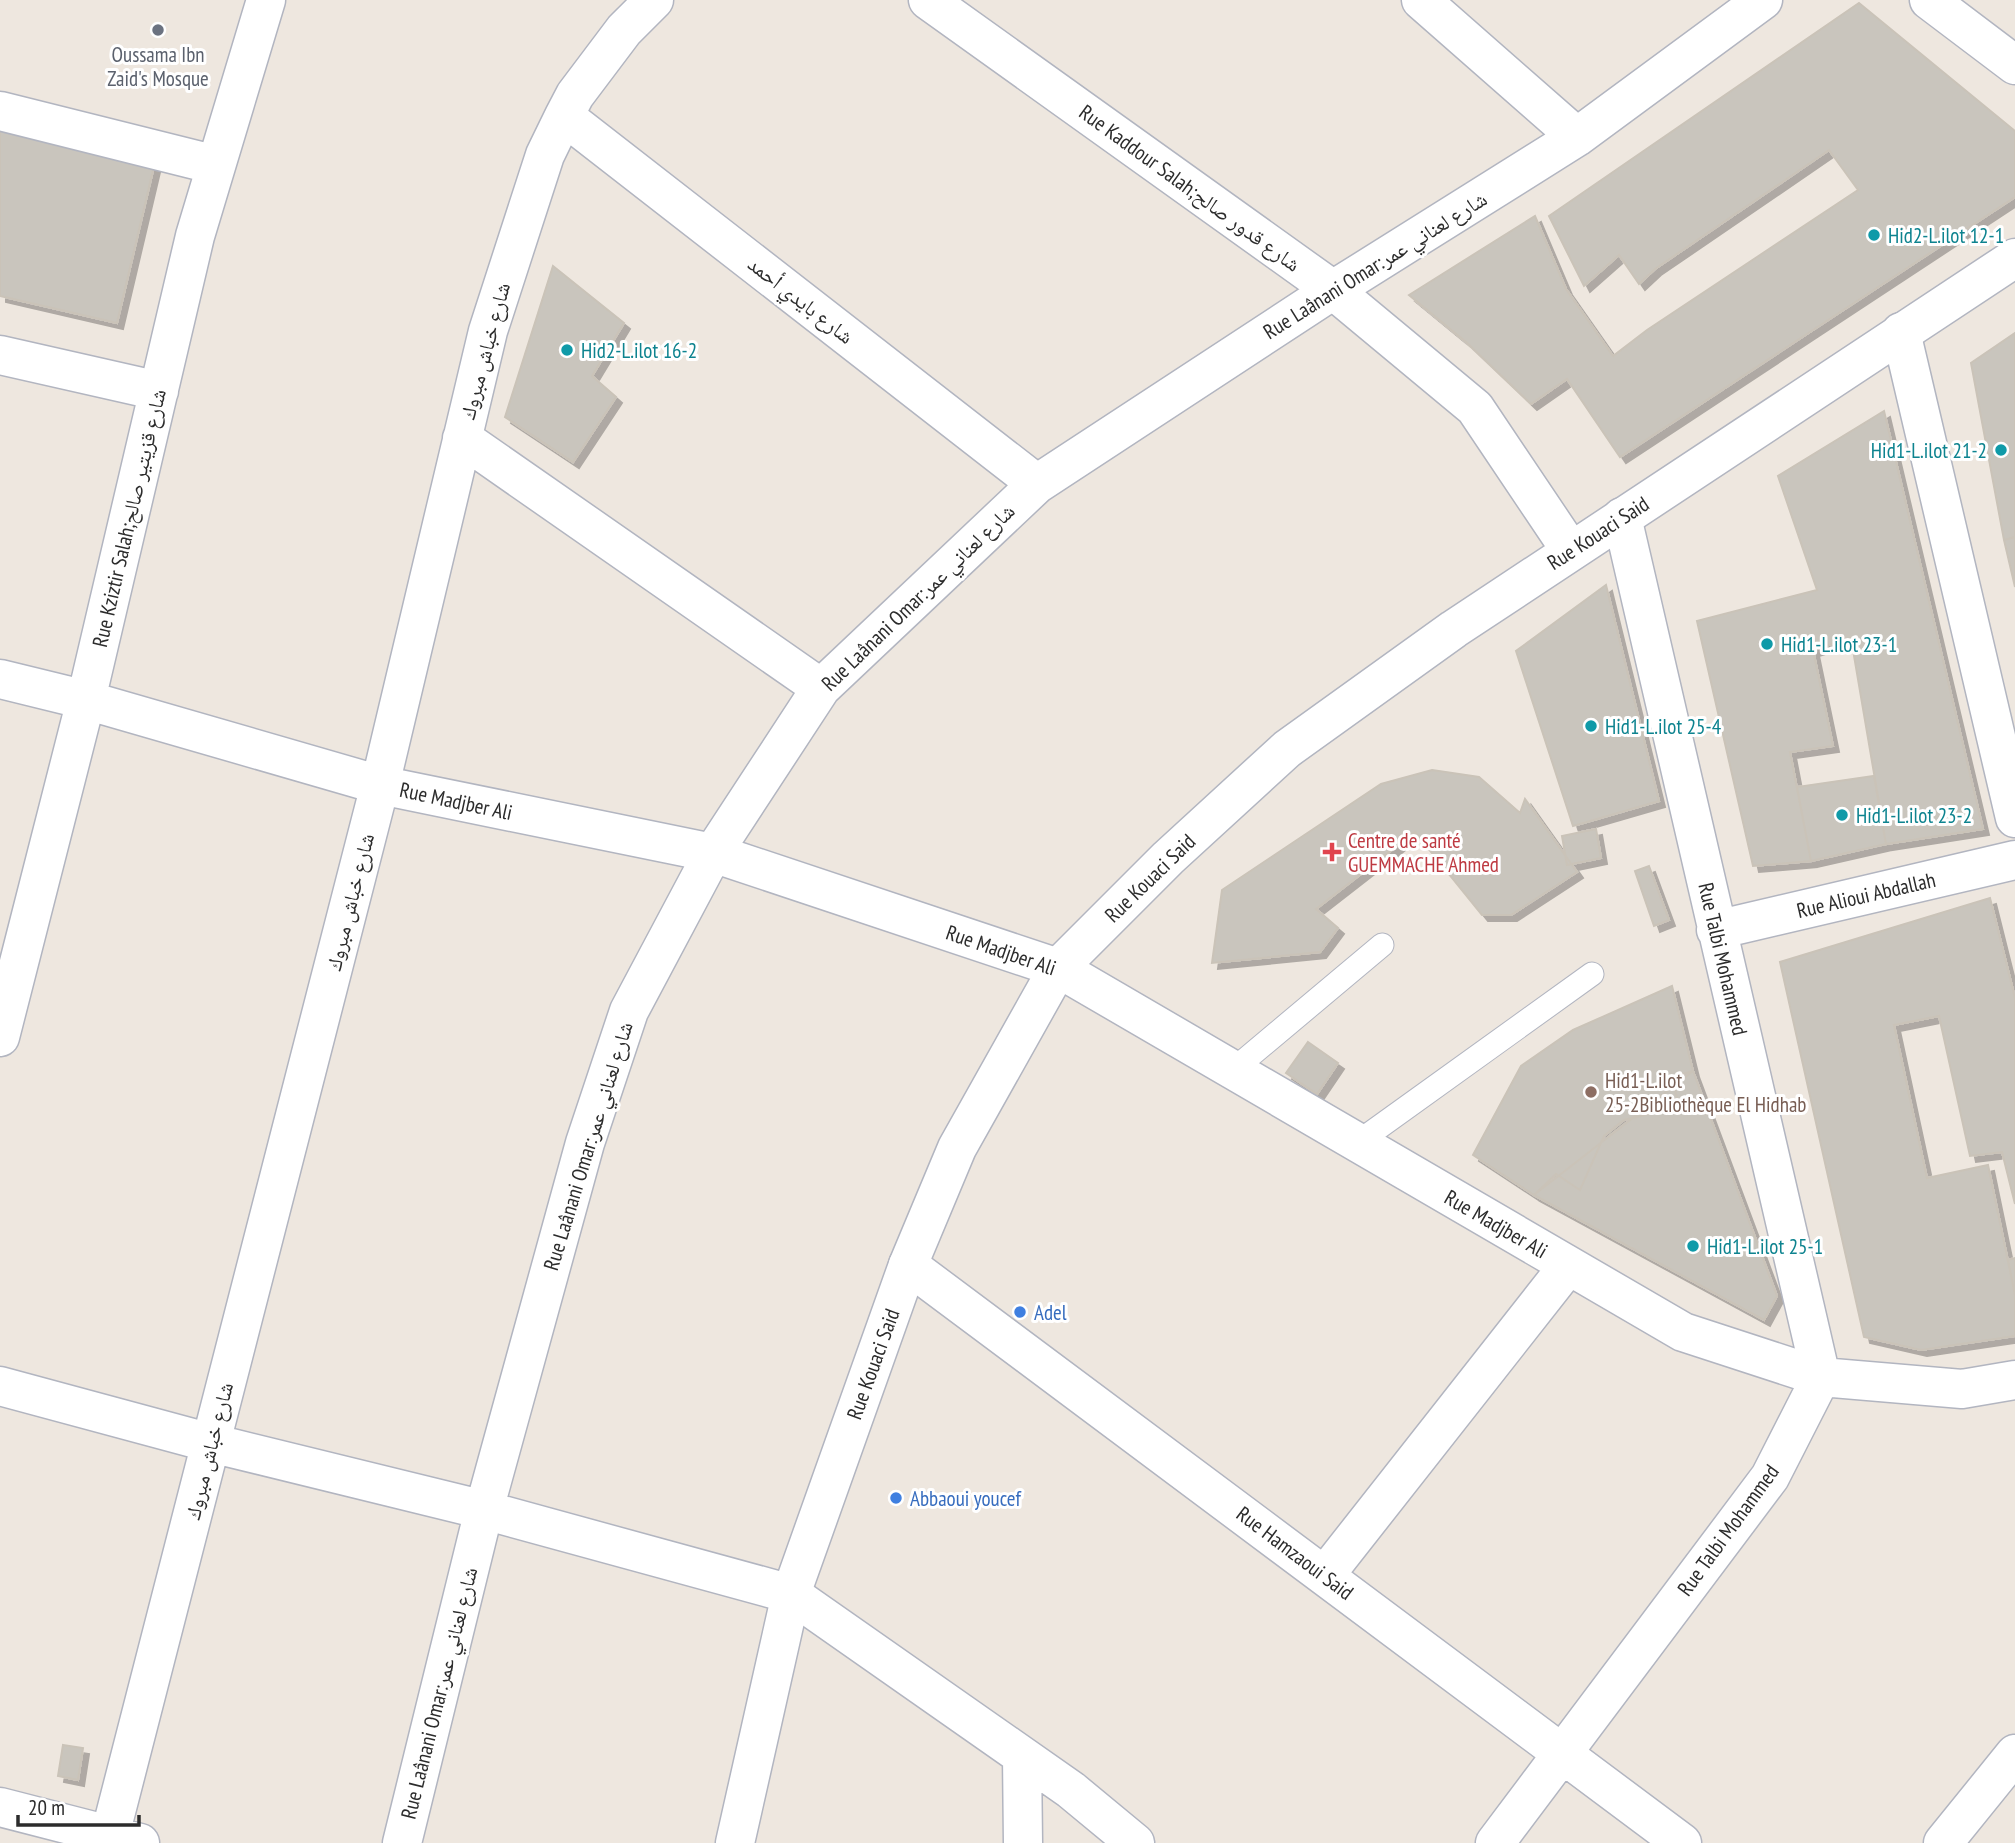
<svg xmlns="http://www.w3.org/2000/svg" width="2015" height="1843" font-family="'PT Sans Narrow','Noto Naskh Arabic',sans-serif">
<style>
.building{fill:#c9c5bd;stroke:#cac3b8;stroke-width:2;filter:url(#shadow)}
.lines{fill:none;stroke-linecap:round;stroke-linejoin:round}
.service-casing{stroke:#b2b5c0;stroke-width:25}
.minor-casing{stroke:#b2b5c0;stroke-width:41}
.tertiary-casing{stroke:#b2b5c0;stroke-width:41}
.service{stroke:#fff;stroke-width:23}
.minor{stroke:#fff;stroke-width:38}
.tertiary{stroke:#fff;stroke-width:38}
.worship-dot{fill:#6b7280;stroke:#fff;stroke-width:2.5}
.culture-dot{fill:#0f9aa8;stroke:#fff;stroke-width:2.5}
.health-dot{fill:#e0444e;stroke:#fff;stroke-width:2.5}
.education-dot{fill:#8d6e63;stroke:#fff;stroke-width:2.5}
.shop-dot{fill:#3f7fe0;stroke:#fff;stroke-width:2.5}
.labels{text-anchor:middle;dominant-baseline:central;stroke-width:6;stroke-linejoin:round;paint-order:stroke}
.worship-label{font-size:21px;fill:#5b616d;stroke:#fff}
.street-label{font-size:21px;fill:#2c2c2c;stroke:#fff}
.culture-label{font-size:21px;fill:#0d838f;stroke:#fff;text-anchor:start}
.health-label{font-size:21px;fill:#be3a42;stroke:#fff;text-anchor:start}
.education-label{font-size:21px;fill:#785e54;stroke:#fff;text-anchor:start}
.shop-label{font-size:21px;fill:#366cbe;stroke:#fff;text-anchor:start}
</style>
<defs>
<filter id="shadow"><feDropShadow dx="6" dy="6" stdDeviation="0" flood-color="#0004"/></filter>
</defs>
<rect width="100%" height="100%" fill="#eee7df"/>
<!-- building -->
<path class="building" d="M1859,3l156,128v66l-395,260 -53,-78 -36,25 -65,-62 -57,-47 126,-79 31,73 47,67 34,-26 211,-140 -29,-40 -174,119 -16,15 -20,-29 -35,31 -35,-70z
M0,126l155,36 -38,161 -117,-27z
M553,266l71,57 -32,53 24,21 -43,65 -68,-45z
M2015,333v204l-11,3 -33,-177z
M1884,411l99,418 -97,15 -35,-206 -38,12 20,96 -43,6 21,109 -58,5 -56,-245 120,-31 -39,-114z
M2015,537v50l-11,-47z
M1606,585l53,216 -86,25 -57,-175z
M1432,770l47,7 41,36 5,-14 52,73 -66,43h-29l-67,-83 -99,77 22,19 -18,24 -108,11 10,-73 159,-106z
M1874,776l12,68 -75,17 -14,-74z
M1596,829l5,29 -34,7 -5,-29z
M1649,866l20,54 -15,6 -19,-55z
M1990,898l25,100v206l-13,-52 -32,4 -31,-140 -45,9 33,153 61,-13 27,130v41l-94,14 -57,-13 -84,-375z
M1672,986l21,85 -21,6 7,30 -55,13 -20,16 -24,54 -24,-16 -22,21 -61,-40 48,-89 52,-36z
M1308,1042l30,21 -21,31 -31,-21z
M1693,1071l84,225 -13,24 -230,-125z
M2015,1258v37l-7,-35z
M63,1745l20,3 -5,32 -20,-4z"/>
<g class="lines">
<defs>
<path id="service" d="M1233,1070l149,-125
M1357,1143l235,-169"/>
<path id="minor" d="M928,0l405,290 142,118 96,143
M1421,0l156,137
M1929,0l86,65
M0,111l216,54
M564,116l473,368
M1901,332l114,486
M0,355l159,36
M462,438l359,250
M0,679l86,21 294,85 333,68 345,115 625,364 138,45 141,12 53,-9
M1716,930l299,-70
M0,1037l86,-337 109,-464 71,-236
M908,1265l774,578
M0,1386l211,57 273,67 307,84 280,196 64,53
M1325,1575l243,-309
M1022,1756l1,87
M0,1807l140,36
M110,1835l270,-1050 108,-454 57,-176 19,-39 11,-21 49,-65 30,-30
M402,1843l82,-333 101,-367 44,-132 84,-158 108,-165 216,-204 296,-194 244,-153 186,-137
M1495,1843l275,-366 51,-100 -199,-860
M1943,1843l72,-89"/>
<path id="tertiary" d="M735,1843l56,-249 117,-329 49,-117 101,-180 110,-110 119,-109 167,-120 561,-371"/>
</defs>
<!-- service casing -->
<use href="#service" class="service-casing"/>
<!-- minor casing -->
<use href="#minor" class="minor-casing"/>
<!-- tertiary casing -->
<use href="#tertiary" class="tertiary-casing"/>
<!-- service -->
<use href="#service" class="service"/>
<!-- minor -->
<use href="#minor" class="minor"/>
<!-- tertiary -->
<use href="#tertiary" class="tertiary"/>
</g>
<!-- markers -->
<circle class="worship-dot" cx="158" cy="30" r="7"/>
<g class="culture-dot">
<circle cx="1874" cy="235" r="7"/>
<circle cx="567" cy="350" r="7"/>
<circle cx="2001" cy="450" r="7"/>
<circle cx="1767" cy="644" r="7"/>
<circle cx="1591" cy="726" r="7"/>
<circle cx="1842" cy="815" r="7"/>
<circle cx="1693" cy="1246" r="7"/>
</g>
<path class="health-dot" d="M1328.5 841.5h7v7h7v7h-7v7h-7v-7h-7v-7h7z"/>
<circle class="education-dot" cx="1591" cy="1092" r="7"/>
<g class="shop-dot">
<circle cx="1020" cy="1312" r="7"/>
<circle cx="896" cy="1498" r="7"/>
</g>
<g class="labels">
<!-- worship labels -->
<g class="worship-label">
<text x="158" y="54">Oussama Ibn<tspan x="158" dy="24">Zaid's Mosque</tspan></text>
</g>
<!-- street labels -->
<g class="street-label">
<text transform="translate(1190 188) rotate(36)">Rue Kaddour Salah;شارع قدور صالح</text>
<text transform="translate(1375 265) rotate(-32)">Rue Laânani Omar;شارع لعناني عمر</text>
<text transform="translate(801 300) rotate(38)">شارع بايدي أحمد</text>
<text transform="translate(485 351) rotate(-75)">شارع خباش مبروك</text>
<text transform="translate(129 518) rotate(-77)">Rue Kziztir Salah;شارع قزيتير صالح</text>
<text transform="translate(1598 533) rotate(-33)">Rue Kouaci Said</text>
<text transform="translate(918 597) rotate(-44)">Rue Laânani Omar;شارع لعناني عمر</text>
<text transform="translate(456 801) rotate(12)">Rue Madjber Ali</text>
<text transform="translate(1150 878) rotate(-44)">Rue Kouaci Said</text>
<text transform="translate(1866 895) rotate(-13)">Rue Alioui Abdallah</text>
<text transform="translate(350 902) rotate(-76)">شارع خباش مبروك</text>
<text transform="translate(1001 950) rotate(19)">Rue Madjber Ali</text>
<text transform="translate(1723 959) rotate(77)">Rue Talbi Mohammed</text>
<text transform="translate(588 1146) rotate(-73)">Rue Laânani Omar;شارع لعناني عمر</text>
<text transform="translate(1496 1224) rotate(30)">Rue Madjber Ali</text>
<text transform="translate(873 1364) rotate(-70)">Rue Kouaci Said</text>
<text transform="translate(209 1451) rotate(-76)">شارع خباش مبروك</text>
<text transform="translate(1728 1530) rotate(-54)">Rue Talbi Mohammed</text>
<text transform="translate(1295 1553) rotate(37)">Rue Hamzaoui Said</text>
<text transform="translate(439 1693) rotate(-76)">Rue Laânani Omar;شارع لعناني عمر</text>
</g>
<!-- culture labels -->
<g class="culture-label">
<text x="1888" y="235">Hid2-L.ilot 12-1</text>
<text x="581" y="350">Hid2-L.ilot 16-2</text>
<text x="1987" y="450" text-anchor="end">Hid1-L.ilot 21-2</text>
<text x="1781" y="644">Hid1-L.ilot 23-1</text>
<text x="1605" y="726">Hid1-L.ilot 25-4</text>
<text x="1856" y="815">Hid1-L.ilot 23-2</text>
<text x="1707" y="1246">Hid1-L.ilot 25-1</text>
</g>
<!-- health labels -->
<g class="health-label">
<text x="1348" y="840">Centre de santé<tspan x="1348" dy="24">GUEMMACHE Ahmed</tspan></text>
</g>
<!-- education labels -->
<g class="education-label">
<text x="1605" y="1080">Hid1-L.ilot<tspan x="1605" dy="24">25-2Bibliothèque El Hidhab</tspan></text>
</g>
<!-- shop labels -->
<g class="shop-label">
<text x="1034" y="1312">Adel</text>
<text x="910" y="1498">Abbaoui youcef</text>
</g>
</g>
<!-- scale -->
<path d="M18 1815v10h121v-10" fill="none" stroke="#2c2c2c" stroke-width="3.5"/>
<text x="28" y="1815" font-size="21" fill="#2c2c2c" stroke="#ffffff" stroke-width="5" paint-order="stroke">20 m</text>
</svg>
